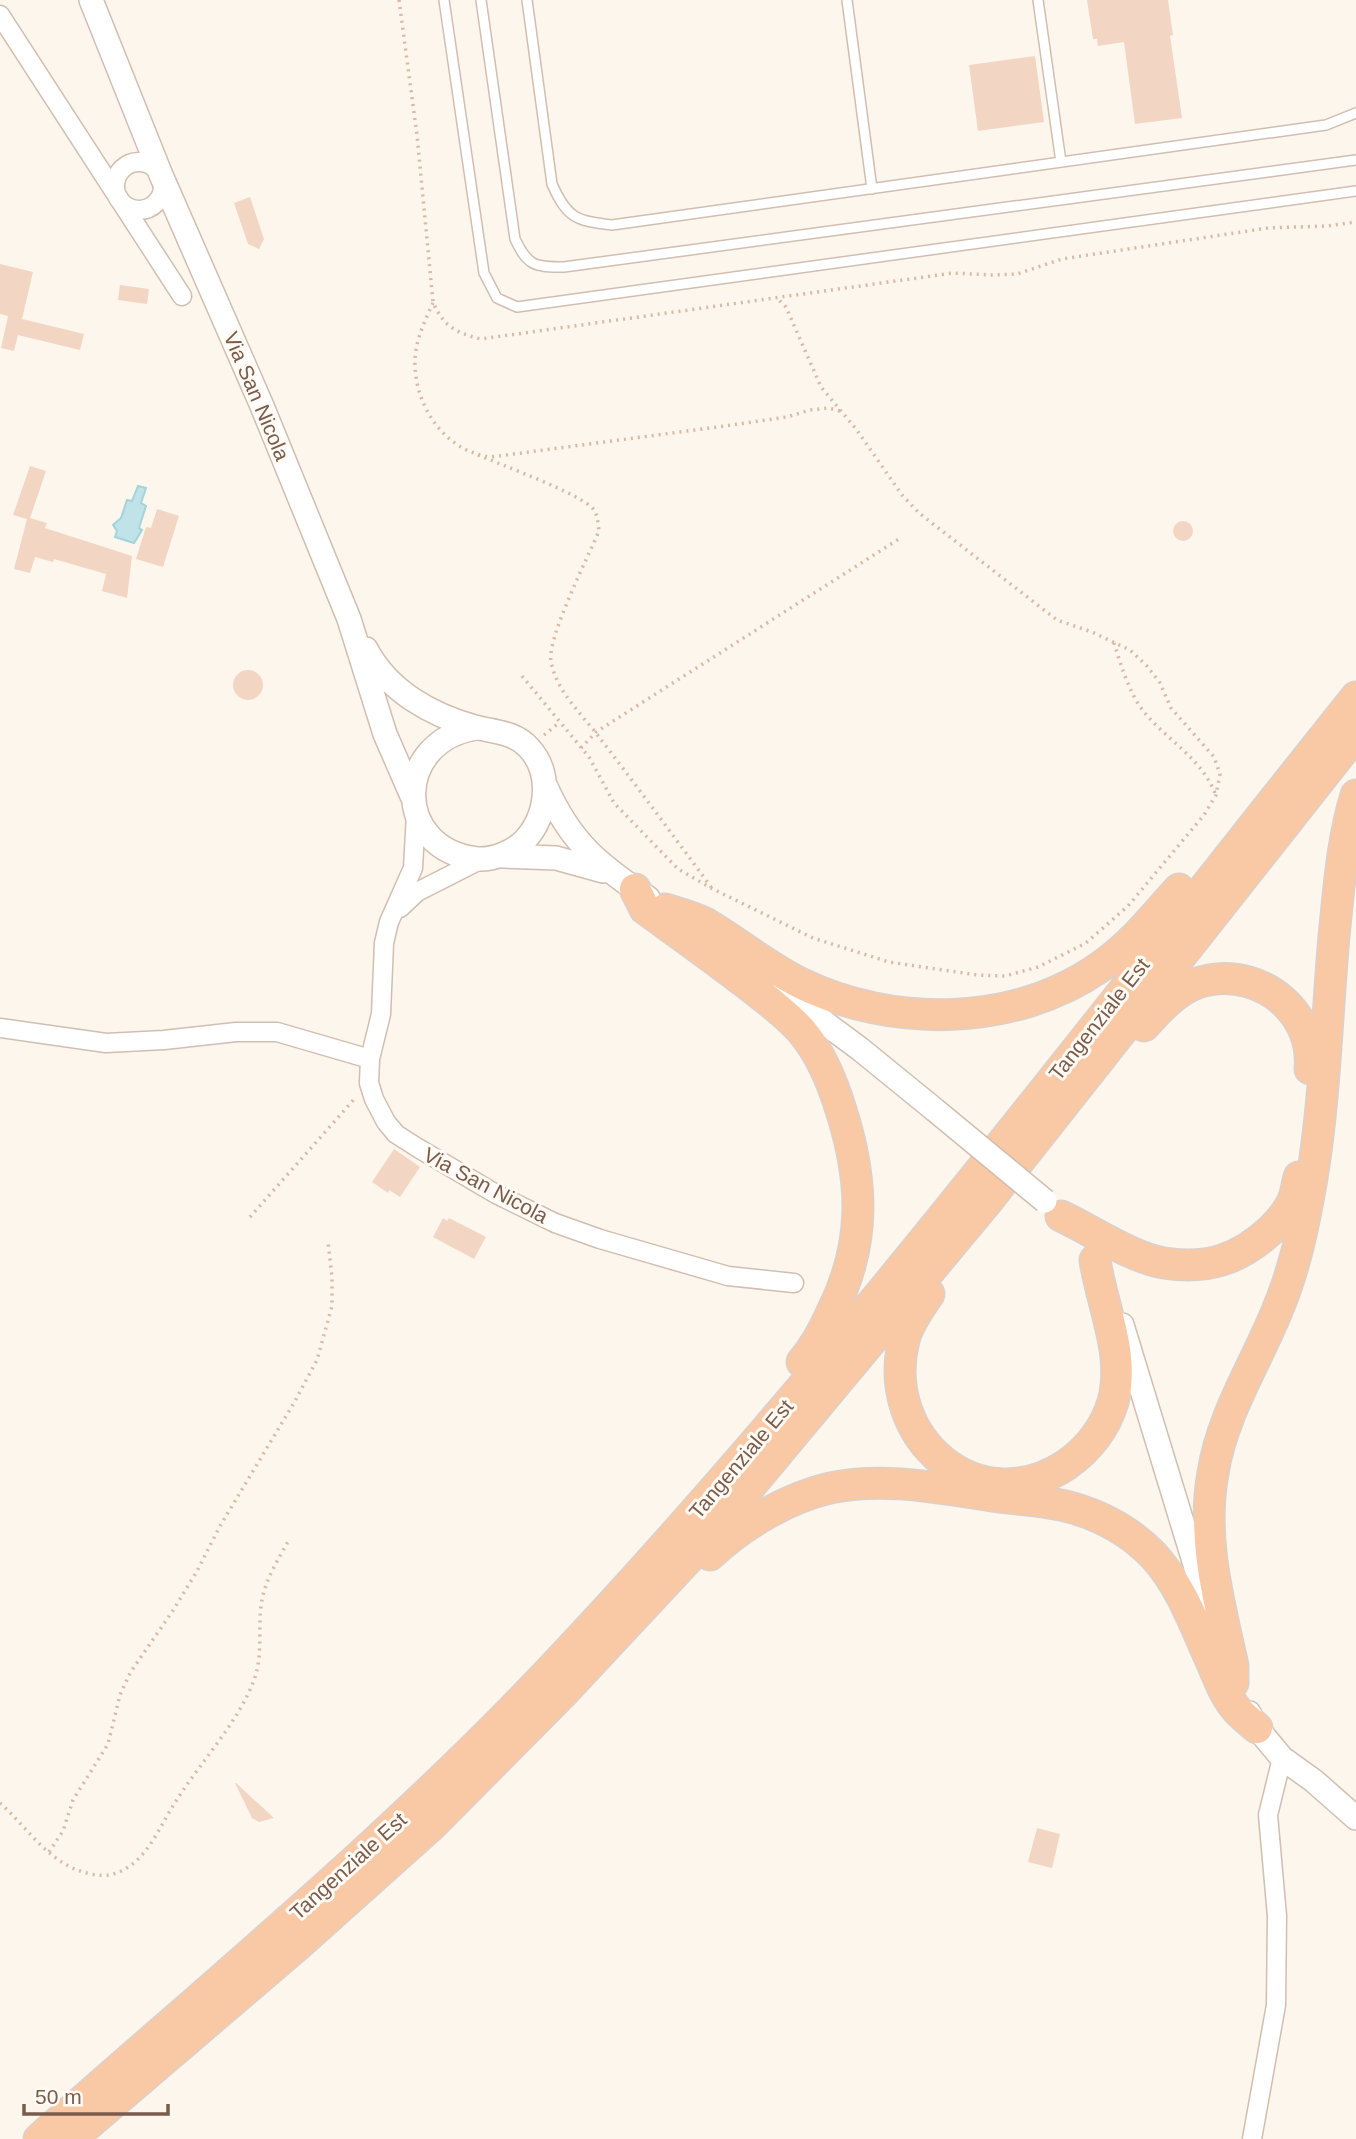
<svg xmlns="http://www.w3.org/2000/svg" width="1356" height="2139" font-family="Helvetica,sans-serif">
<style>
.water{fill:#bfe3e8;stroke:#a5d3da;stroke-width:2}
.building{fill:#f3d5c3}
.lines{fill:none;stroke-linecap:round;stroke-linejoin:round}
.service-casing{stroke:#d1beb0;stroke-width:12}
.minor-casing{stroke:#d1beb0;stroke-width:21}
.tertiary-casing{stroke:#d1beb0;stroke-width:26}
.trunk-casing{stroke:#dad1cd;stroke-width:33}
.path{stroke:#d9b8a5;stroke-width:3.5;stroke-dasharray:2 5;stroke-linecap:butt}
.service{stroke:#fff;stroke-width:9}
.minor{stroke:#fff;stroke-width:18}
.tertiary{stroke:#fff;stroke-width:23}
.trunk{stroke:#f9c8a4;stroke-width:30}
.tertiary-bridge-casing{stroke:#d1beb0;stroke-width:26;stroke-linecap:butt}
.tertiary-bridge{stroke:#fff;stroke-width:23}
.labels{text-anchor:middle;dominant-baseline:central;stroke-width:6;stroke-linejoin:round;paint-order:stroke}
.street-label{font-size:21px;fill:#7a5c4d;stroke:#fffaf3}
</style>
<rect width="100%" height="100%" fill="#fdf6ec"/>
<!-- water -->
<path class="water" d="M138,486l8,2 -5,15 5,3 -7,22 3,2 -8,13 -19,-6 2,-6 -4,-6 8,-7 6,-18 5,1z"/>
<!-- building -->
<path class="building" d="M1087,0h81l5,35 -3,1 12,82 -47,6 -11,-82 -26,4 -1,-7h-4z
M1035,56l9,66 -66,9 -9,-66z
M250,197l14,42 -5,10 -11,-5 -14,-41z
M0,264l33,8 -11,47 62,15 -4,16 -62,-15 -4,16 -13,-3 7,-32 -8,-2z
M120,285l29,4 -2,15 -29,-4z
M30,466l16,5 -16,47 17,5 -2,5 87,28 -5,42 -25,-7 4,-17 -52,-15 -1,3 -18,-5 -5,16 -16,-4 13,-50 -14,-4z
M157,509l22,7 -16,51 -27,-8 10,-32 5,1z
M1173 531a10 10 0 1 1 20 0a10 10 0 1 1-20 0Z
M233 685a15 15 0 1 1 30 0a15 15 0 1 1-30 0Z
M394,1149l26,18 -20,30 -11,-7 -1,3 -16,-11z
M443,1218l4,3 2,-3 37,19 -12,22 -41,-22z
M235,1783h1l38,35 -15,4 -7,-4z
M1037,1828l23,6 -8,34 -24,-6z"/>
<g class="lines">
<defs>
<path id="service" d="M444,0l40,273 13,25 20,9 839,-116
M481,0l34,239c13,27 19,28 49,28l792,-107
M527,0l25,184c15,34 24,37 60,41l714,-100 30,-12
M847,0l25,189
M1038,0l23,162"/>
<path id="minor" d="M0,15l182,281
M115 186a24 24 0 1 1 48 0a24 24 0 1 1-48 0Z
M416,814l-3,54 -24,54 -5,21 -3,71 -11,45 -1,24 5,16 12,23 10,12 22,14 78,46 59,29 45,16 128,37 66,7
M400,908l17,-16 65,-33
M0,1028l106,15 58,-3 72,-8h41l93,27
M1252,2139l24,-134 1,-89 -9,-101 14,-57"/>
<path id="tertiary" d="M91,0l70,175 101,231 87,213 36,115 27,62
M366,649c22,42 65,66 109,78 19,5 40,5 54,21 24,26 18,68 -4,92 -11,12 -32,20 -48,19 -85,-10 -84,-119 0,-131
M546,787c25,56 53,78 102,111
M502,856l54,2 47,13
M755,971l105,78 75,61
M1122,1325l89,292
M1249,1713l8,15 25,30 32,23 42,37"/>
<path id="trunk" d="M635,889l10,20c40,29 81,58 120,89 13,11 28,22 39,36 18,22 29,50 37,76 23,72 25,134 -9,202 -8,18 -17,35 -30,50
M665,909c13,4 28,8 40,14 32,19 61,43 95,60 92,45 214,44 300,-16 31,-21 54,-51 79,-78
M1144,1026c17,-19 38,-42 65,-46 54,-10 106,33 101,89
M1061,1216c30,14 71,42 103,47 44,7 76,-4 108,-34 8,-8 18,-20 22,-31 2,-6 3,-14 5,-21
M929,1294c-9,13 -21,30 -25,46 -25,98 74,183 162,125 23,-16 39,-37 47,-63 13,-48 -11,-95 -18,-142
M710,1555c32,-30 77,-57 120,-67 56,-12 113,1 169,9 24,3 50,4 74,11 31,9 59,25 81,48 28,31 41,70 58,107 7,17 13,33 25,47 6,6 13,12 20,18
M1233,1683v-17c-14,-65 -32,-126 -20,-193 9,-58 42,-108 64,-162 18,-42 27,-87 35,-133 13,-79 15,-162 22,-242 5,-48 8,-95 22,-141
M39,2139c176,-156 360,-307 521,-479 286,-304 536,-638 796,-963
M71,2139l227,-194 134,-120 129,-130 141,-151 284,-341 370,-469"/>
</defs>
<!-- service casing -->
<use href="#service" class="service-casing"/>
<!-- minor casing -->
<use href="#minor" class="minor-casing"/>
<!-- tertiary casing -->
<use href="#tertiary" class="tertiary-casing"/>
<!-- trunk casing -->
<use href="#trunk" class="trunk-casing"/>
<!-- path -->
<path class="path" d="M399,0l18,135 16,167c10,24 23,31 48,37l472,-66 38,2 26,-1 45,-15 206,-31 59,-2 29,-4
M433,303c-9,19 -19,41 -18,62 1,43 31,87 76,92l234,-31 62,-9 23,-7 18,-2 12,3
M478,455c21,9 106,40 116,55 4,6 4,14 5,21 -11,26 -52,107 -48,130 5,31 33,55 51,80 37,48 73,97 109,146
M1114,643c7,22 15,50 30,69 24,29 56,45 71,81
M522,676l67,81 25,46 64,66 35,20 100,49 76,24 88,13 28,1 33,-9 48,-24 42,-37 76,-91 12,-20 4,-21 -6,-17 -43,-49 -11,-25 -13,-17 -17,-16 -38,-18 -35,-12 -138,-107 -17,-18 -46,-66 -35,-42 -35,-80 -10,-10
M544,735l16,-13
M581,748l15,-16 306,-195
M250,1217l106,-120
M0,1803c29,26 50,63 91,71 17,4 31,-1 44,-12 18,-16 28,-41 41,-61 24,-38 63,-80 78,-121 9,-24 4,-49 7,-74 3,-25 17,-46 29,-68
M49,1852l14,-21 10,-31 35,-56 12,-49 10,-22 44,-64 23,-38 23,-45 75,-125 22,-41 15,-54v-29l-4,-35"/>
<!-- service -->
<use href="#service" class="service"/>
<!-- minor -->
<use href="#minor" class="minor"/>
<!-- tertiary -->
<use href="#tertiary" class="tertiary"/>
<!-- trunk -->
<use href="#trunk" class="trunk"/>
<defs>
<path id="tertiary-bridge" d="M935,1110l110,91"/>
</defs>
<!-- tertiary-bridge casing -->
<use href="#tertiary-bridge" class="tertiary-bridge-casing"/>
<!-- tertiary-bridge -->
<use href="#tertiary-bridge" class="tertiary-bridge"/>
</g>
<g class="labels">
<!-- street labels -->
<g class="street-label">
<text transform="translate(257 396) rotate(67)">Via San Nicola</text>
<text transform="translate(1099 1019) rotate(-52)">Tangenziale Est</text>
<text transform="translate(486 1185) rotate(28)">Via San Nicola</text>
<text transform="translate(741 1459) rotate(-50)">Tangenziale Est</text>
<text transform="translate(348 1866) rotate(-42)">Tangenziale Est</text>
</g>
</g>
<!-- scale -->
<path d="M24 2104v10h144v-10" fill="none" stroke="#7a5c4d" stroke-width="3.5"/>
<text x="35" y="2104" font-size="21" fill="#7a5c4d" stroke="#fffaf3" stroke-width="5" paint-order="stroke">50 m</text>
</svg>
